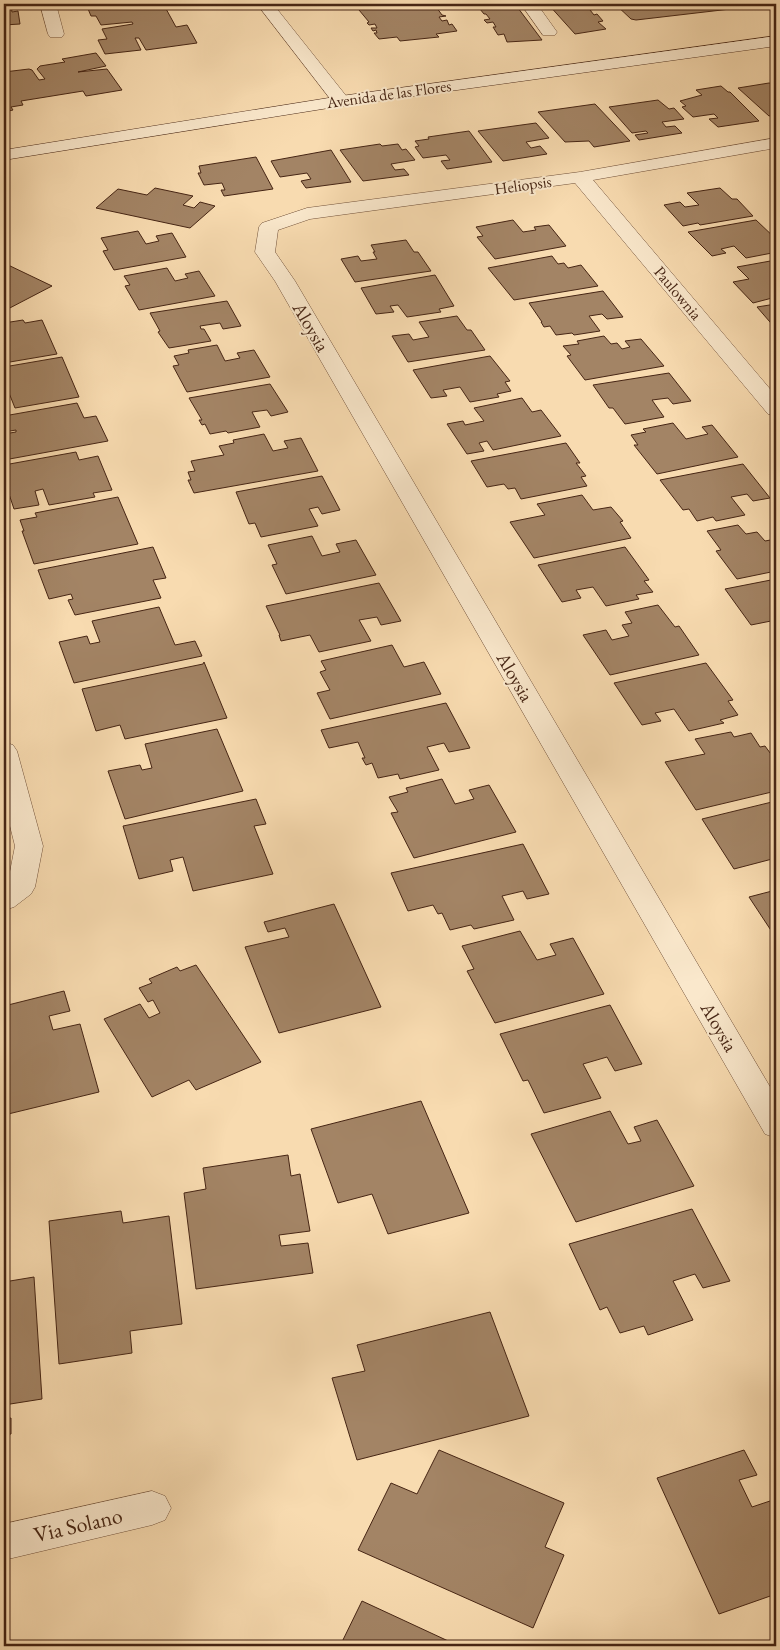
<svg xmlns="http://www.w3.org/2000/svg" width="780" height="1650" font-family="'EB Garamond',serif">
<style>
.building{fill:#a38465;stroke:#462514}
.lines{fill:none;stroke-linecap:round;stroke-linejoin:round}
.minor-casing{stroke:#72523b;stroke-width:1}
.tertiary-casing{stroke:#72523b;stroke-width:1}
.secondary-casing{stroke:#462514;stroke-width:1}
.minor{fill:#fae8cc;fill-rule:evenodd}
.tertiary{fill:#fae8cc;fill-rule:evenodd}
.secondary{fill:#fae8cc;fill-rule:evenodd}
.labels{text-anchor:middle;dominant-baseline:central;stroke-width:4;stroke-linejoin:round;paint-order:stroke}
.far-street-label{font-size:16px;fill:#462514;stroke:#fae8cc}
.street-label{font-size:19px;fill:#462514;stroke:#fae8cc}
.near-street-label{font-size:22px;fill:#462514;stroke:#fae8cc}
</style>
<rect width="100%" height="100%" fill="#f8dbb0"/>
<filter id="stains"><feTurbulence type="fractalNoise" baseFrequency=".004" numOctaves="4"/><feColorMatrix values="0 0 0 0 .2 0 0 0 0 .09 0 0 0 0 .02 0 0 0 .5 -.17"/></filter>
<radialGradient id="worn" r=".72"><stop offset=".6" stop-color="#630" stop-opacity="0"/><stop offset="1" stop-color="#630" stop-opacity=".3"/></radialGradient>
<!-- building -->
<path class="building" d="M4,4h7l1,8 6,-1 2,13 -16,1z
M86,4h84l2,2 -7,1 11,20 11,-2 10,18 -51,7 -7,-12h-4l6,12 -36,4 -7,-14 9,-1 -5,-10 31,-5 -1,-2 -31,3 -5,-9h-5z
M354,4h83h-3l8,11 4,1 -7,1 3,4 5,-1 2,5 3,-1 5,7 -21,3 3,3 -39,4 -3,-4 -18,2 -5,-6h3l-1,-3 -3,1 -2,-3h6l-2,-4 -6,1 -2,-2 2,-1z
M476,4h39l27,36 -35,2 -3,-8 -6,1 -5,-8h3l-3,-5 -6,1 -3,-3 6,-1 -4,-5h-2z
M548,4h37l2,2h6l3,3 -6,1 4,5 3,-1 6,7 -5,1 8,7 -31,5z
M615,4h158l-25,2 -3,-2 -9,1 3,3 -103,12 -5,-1z
M96,53l10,13 -28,6 29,-3 15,21 -36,6 -3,-5 -62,10 2,4 -12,2 2,3 -9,2v-40l25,-3 3,1 7,10 6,-1 -8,-10 3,-3 25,-4 -3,-3z
M769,83l7,1v31l-7,1 -31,-28z
M721,86l7,6h2l29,29 -41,6 -9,-8 9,-1 -4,-4 -21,3 -11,-10 4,-1 -6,-5 22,-6 -6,-5z
M658,100l11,9 5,-1 10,11 -22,3 4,5 9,-1 7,7 -43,7 -4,-5 13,-2 -2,-2 -14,2 -23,-26z
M595,104l35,37 -36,6 -5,-6 -24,1 -27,-30z
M536,123l13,15 -23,4 5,6 9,-2 7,8 -44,7 -25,-30z
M469,131l23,31 -45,7 -6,-8 9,-1 -4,-5 -23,3 -8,-11 4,-1 -4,-5 14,-2 -1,-2z
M380,144l2,2 16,-2 4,6 4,-1 9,11 -24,4 4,6 9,-1 5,6 -46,6 -23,-31z
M331,150l20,32 -45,6 -5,-7 10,-2 -4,-6 -27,4 -9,-16z
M256,157l17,32 -49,7 -3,-6h4l-3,-7 -18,2 -6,-12h3l-2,-7z
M155,188l38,8 -10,9 11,3 6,-6 15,4 -25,22 -94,-20 22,-19 29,6z
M720,188l12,11h5l16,17 -53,9 -2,-2 -15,3 -19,-21 16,-3 5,5 14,-2 -12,-12z
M513,220l10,12 13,-2 -2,-3 15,-2 17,21 -71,13 -18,-22 6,-1 -7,-9z
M756,220l20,19v11l-6,1 2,2 -26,5 -12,-12 -13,3 5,4 -14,3 -24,-24z
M138,231l8,13 13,-3 -3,-5 16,-3 14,24 -72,13 -11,-19 5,-1 -7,-12z
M406,240l8,12h4l13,19 -76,11 -14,-23 17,-3 3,5 16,-2 -4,-7h2l-4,-7z
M552,256l6,8 6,-1 4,5 13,-3 17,21 -84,14 -26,-32z
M776,260v37l-23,6 -20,-21 16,-3 -12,-12z
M6,264l46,22 -48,25v-46z
M167,268l8,13 13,-3 -3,-4 14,-3 16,25 -76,14 -14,-24 5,-1 -6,-9z
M435,275l19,31 -15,3 2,3 -34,5 -9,-12 -8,1 4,6 -18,2 -15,-26z
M603,291l20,26 -16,2 -5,-5 -13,2 11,15 -26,4 -2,-2 -16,2 -6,-9 -6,1 -3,-5h1l-13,-19z
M227,301l14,25 -18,3 -3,-6 -20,3 1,3h3l7,12 -42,7 -11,-16 2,-1 -10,-18z
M776,304v25l-19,-22z
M457,316l10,14h4l14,20 -77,12 -16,-26 17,-2 4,6 16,-3 -10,-15z
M23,320l2,3 17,-3 15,34 -53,9v-40z
M604,336l7,8 6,-1 5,6 8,-2 -5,-6 16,-2 23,27 -79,14 -18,-24 4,-1 -8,-9 16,-2 -2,-3z
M217,345l8,16 15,-3 -3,-5 17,-3 16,27 -83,15 -14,-26 6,-1 -5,-9 15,-3 -1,-3z
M490,356l20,25 -5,1 6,9 -14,3 2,3 -29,5 -10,-15 -17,3 4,6 -16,2 -18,-28z
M62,357l17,40 -64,11 -6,-15 -5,1v-27z
M669,373l22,28 -18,3 -5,-6 -16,2 12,17 -39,7 -12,-16h-4l-16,-23z
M270,384l18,28 -17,4 -4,-6 -15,2 8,15 -32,6 -2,-2 -16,3 -5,-10 -3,1 -3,-5h3l-13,-22z
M522,398l10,14 9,-2 20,26 -68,14 -6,-9 -8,2 5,8 -17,3 -20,-30 16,-3 2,4 19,-4 -10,-13z
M77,403l7,15 12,-2 12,25 -104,19v-26l12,-2v-2l-12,2v-16z
M673,423l13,16 22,-5 -6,-7 10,-2 26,32 -81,17 -23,-29h4l-7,-10 15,-3 -3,-3z
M264,434l9,17 15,-3 -4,-7 17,-3 17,33 -124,22 -6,-13h3l-3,-8 7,-1 -4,-10 33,-6 -5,-9 15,-3 -1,-3z
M566,443l14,20h-4l10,13 -5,1 6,9 -66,13 -6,-11 -7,1 -4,-5 -17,3 -16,-26z
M76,452l3,8 19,-4 14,34 -19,3 2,4 -46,8 -6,-16 -8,2 4,14 -25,4 -10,-30v-14z
M743,464l27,34 -17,3 -6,-7 -16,3 14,18 -29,6 -3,-4 -16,4 -8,-12 -6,1 -23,-30z
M322,476l18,34 -18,4 -4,-7 -9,2 9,17 -57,11 -6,-14 -6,1 -13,-32z
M582,495l11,15 18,-3 12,14 -3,1 11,16 -97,20 -24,-36 35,-7 -8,-11z
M118,497l20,47 -104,20 -12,-33h2l-4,-11 17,-3 -2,-4z
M738,525l8,9 11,-2 8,9 11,-2v32l-39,8 -21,-28 5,-1 -14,-19z
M312,536l10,20 18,-4 -4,-8 20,-4 20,35 -90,19 -14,-29 5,-1 -9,-19z
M153,547l13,31 -13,2 8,18 -86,17 -7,-15 5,-1 -2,-5 -22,5 -11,-29z
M625,547l24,33 -5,1 9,11 -17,3 3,4 -33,7 -13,-19 -17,3 5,8 -19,4 -24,-37z
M776,579v49l-5,-7 -20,4 -26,-36z
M379,583l22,38 -20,4 -4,-8 -18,3 12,21 -52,11 -9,-17 -29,6 -2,-6h1l-14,-29z
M658,605l17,22 4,-1 20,29 -89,20 -27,-40 23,-5 6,10 17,-4 -7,-11 10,-2 -7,-11z
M159,607l16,38 20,-4 7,15 -128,27 -15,-41 28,-6 3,8 10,-2 -8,-21z
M392,645l12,22 20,-5 17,32 -111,25 -13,-26 13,-3 -10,-18 6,-2 -5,-9z
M204,662l23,56 -102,21 -5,-14 -24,6 -14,-42 121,-25z
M706,663l27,37 -5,1 10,14 -18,5 4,3 -35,8 -15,-22 -19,4 6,8 -19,4 -28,-42z
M446,703l24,45 -21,4 -5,-9 -17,4 12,23 -39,9 -2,-5 -20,4 -6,-15 -6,2 -4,-7h3l-7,-16 -29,6 -8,-18z
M217,729l26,62 -118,28 -17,-48 32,-6 2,5 10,-2 -7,-24z
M731,732l3,5 17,-4 9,14 5,-1 11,15v30l-80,19 -31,-48 40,-8 -10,-15z
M442,779l13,25 19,-5 -5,-9 20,-5 27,47 -102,26 -23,-45 7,-1 -9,-15 19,-5 -2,-4z
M256,799l10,25 -12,2 19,48 -80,17 -10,-34 -13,3 3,11 -34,8 -16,-53z
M776,801v57l-42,11 -32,-50z
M523,844l26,50 -22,5 -4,-8 -21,5 12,24 -40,9 -3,-4 -21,5 -8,-17 -4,1 -5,-9 -25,6 -17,-38z
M776,890v48l-27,-41z
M334,904l47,103 -102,26 -34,-86 44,-10 -4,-9 -17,4 -4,-10z
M520,931l17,29 19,-5 -6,-11 23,-6 31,56 -109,29 -28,-52 7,-2 -12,-23z
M196,965l65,97 -65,28 -7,-10 -37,17 -48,-78 36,-15 9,14 11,-5 -7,-13 -5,2 -9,-14 13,-5 -3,-4 28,-12 3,4z
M64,991l6,20 -21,5 4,14 27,-6 19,68 -95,23v-109z
M610,1005l32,59 -27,7 -8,-14 -24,7 18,34 -57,15 -16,-33 -5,1 -23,-47z
M421,1101l48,112 -81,21 -16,-40 -34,9 -27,-74z
M610,1111l18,33 13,-3 -7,-14 23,-7 37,66 -118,36 -45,-88z
M288,1155l3,21 9,-2 10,57 -31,4 2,11 27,-3 5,30 -117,16 -12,-96 22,-4 -3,-21z
M692,1209l38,72 -27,7 -8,-14 -22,7 20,39 -45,15 -4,-9 -24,7 -13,-26 -7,3 -31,-66z
M121,1211l2,12 46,-7 13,108 -52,7 2,22 -73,11 -10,-143z
M34,1277l8,122 -38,6v-123z
M490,1312l39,104 -172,44 -25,-82 33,-7 -8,-26z
M11,1418v16l-7,1v-16z
M439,1450l125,53 -19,44 19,8 -31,73 -175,-78 33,-67 26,11z
M744,1450l13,25 -18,5 13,27 24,-8v95l-57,20 -62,-136z
M362,1601l97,45h-119z"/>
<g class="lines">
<defs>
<path id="minor" d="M40,4h16l8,30 -2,3h-12l-2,-3z
M521,4h16l20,28 -2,3h-12z
M776,138v10l-183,32 183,216v19l-8,-1 -193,-231 -265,36 -32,11 -3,22 20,29 481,816v41l-11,-4 -490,-853 -20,-29 4,-25 3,-4 45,-15 273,-36z
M4,742l9,3 4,6 26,95 -8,41 -4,7 -17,13 -10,3v-25l4,-3 7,-36 -11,-44z
M152,1491l13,5 6,12 -6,12 -13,5 -148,35v-36z"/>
<path id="tertiary" d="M257,4h16l74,93 3,4 -3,4 -6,1 -6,-1z"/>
<path id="secondary" d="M776,36v10l-435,60 -337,54v-10l337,-54z"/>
</defs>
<!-- minor casing -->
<use href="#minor" class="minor-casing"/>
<!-- tertiary casing -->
<use href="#tertiary" class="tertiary-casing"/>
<!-- secondary casing -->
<use href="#secondary" class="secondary-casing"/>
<!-- minor -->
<use href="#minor" class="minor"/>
<!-- tertiary -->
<use href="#tertiary" class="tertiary"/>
<!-- secondary -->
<use href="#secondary" class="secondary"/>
</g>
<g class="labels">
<!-- far-street labels -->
<g class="far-street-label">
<text transform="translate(389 94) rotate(-8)">Avenida de las Flores</text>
<text transform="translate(523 185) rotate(-8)">Heliopsis</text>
<text transform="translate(678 293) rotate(50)">Paulownia</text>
</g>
<!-- street labels -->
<g class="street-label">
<text transform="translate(311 327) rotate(60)">Aloysia</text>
<text transform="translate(515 677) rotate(60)">Aloysia</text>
<text transform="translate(719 1027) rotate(60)">Aloysia</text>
</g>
<!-- near-street labels -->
<g class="near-street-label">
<text transform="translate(78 1525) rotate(-13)">Via Solano</text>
</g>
</g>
<!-- margin -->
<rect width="780" height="1650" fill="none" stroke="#f8dbb0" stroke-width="20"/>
<rect x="5" y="5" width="770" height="1640" fill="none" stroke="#462514" stroke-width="2.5"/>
<rect x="10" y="10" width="760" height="1630" fill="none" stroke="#462514"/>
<rect width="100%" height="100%" filter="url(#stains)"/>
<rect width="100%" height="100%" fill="url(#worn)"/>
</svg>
